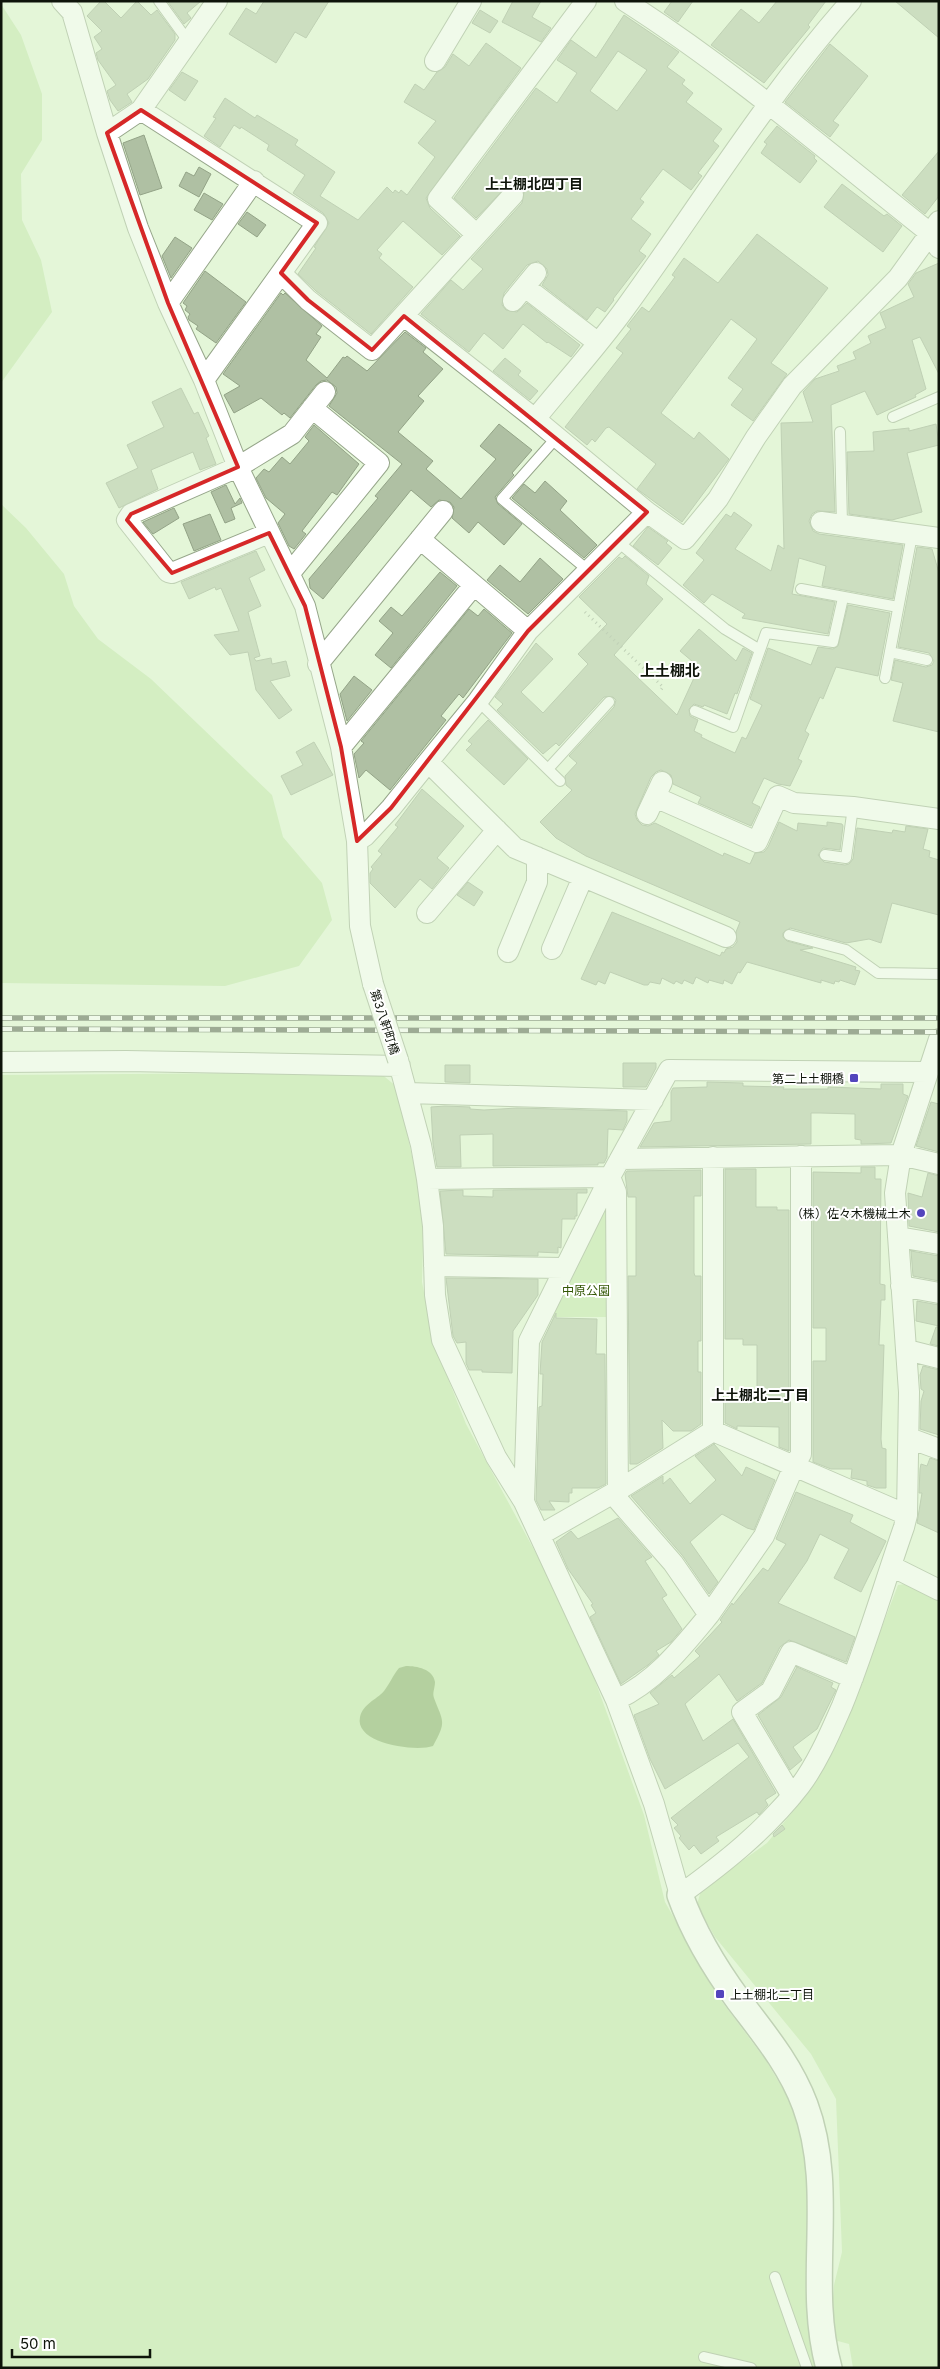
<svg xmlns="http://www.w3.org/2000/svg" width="940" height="2369" font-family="Inter,'Noto Sans JP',sans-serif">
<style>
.green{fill:#c1e4a7}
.water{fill:#7ba35a}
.building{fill:#afc0a3;stroke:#93a387;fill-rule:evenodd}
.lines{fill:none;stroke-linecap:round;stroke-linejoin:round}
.service-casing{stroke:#96a68a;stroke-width:12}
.minor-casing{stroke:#96a68a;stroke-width:22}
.tertiary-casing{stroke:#96a68a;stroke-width:28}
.path{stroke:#97a58e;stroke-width:3;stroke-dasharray:1 4;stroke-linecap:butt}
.service{stroke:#fff;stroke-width:10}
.minor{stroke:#fff;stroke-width:20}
.tertiary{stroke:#fff;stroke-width:25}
.rail-casing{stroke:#475041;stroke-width:5.5}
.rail{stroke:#fff;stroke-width:4;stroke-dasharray:11;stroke-linecap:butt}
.minor-bridge-casing{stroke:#96a68a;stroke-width:22;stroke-linecap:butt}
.minor-bridge{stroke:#fff;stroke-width:20}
.marked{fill:none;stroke:#d62828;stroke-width:4;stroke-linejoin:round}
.poi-dot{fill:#5345bd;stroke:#fff;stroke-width:2}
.labels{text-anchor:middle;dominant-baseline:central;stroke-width:4;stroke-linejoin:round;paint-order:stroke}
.street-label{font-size:12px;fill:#0e140a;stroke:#fff}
.poi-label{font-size:12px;fill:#0e140a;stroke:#fff;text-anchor:end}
.park-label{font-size:12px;fill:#335705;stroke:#fff}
.neighbourhood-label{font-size:14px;font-weight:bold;fill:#0e140a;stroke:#fff}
.quarter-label{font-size:15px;font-weight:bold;fill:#0e140a;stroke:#fff}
</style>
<rect width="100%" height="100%" fill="#e4f6d8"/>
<!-- green -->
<path class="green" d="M1,4l20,31 21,59v46l-21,34 1,46 19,40 11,52 -51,71z
M1,504l25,24 38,46 10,32 24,33 53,40 121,116 11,42 39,46 10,37 -33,46 -74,20 -224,-3z
M379,1072l18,15 27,125 -2,70 12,61 32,81 80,148 39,81 59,162 21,87 55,97 45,60 24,40 17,52 10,217h-815v-1293z
M608,1205l2,112h-64z
M912,1583l27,15v770h-86l-4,-24 -15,-4 -2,-29 2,-26 8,-33 -6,-153 -25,-45 -96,-117 -18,-32 4,-15 66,-47 28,-34 23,-37 37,-75 43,-112z"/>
<!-- water -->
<path class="water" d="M406,1666c11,0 27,3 29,16 0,6 -3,11 -1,16 9,24 13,23 -1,48 -17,6 -79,-2 -73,-29 3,-13 16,-17 24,-26 5,-6 9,-16 15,-23z"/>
<!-- building -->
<path class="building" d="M101,1h3l17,17 16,-17 14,14 6,-5 18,24v6l-27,39 -21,15 5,8 -14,9 -8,-11 -3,-9 9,-6 -18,-25 -2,-7 6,-4 -8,-12 8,-6 -15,-15z
M170,1h31l-14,12 4,5 -7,6 -16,-22z
M264,1h65l-23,37 -11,-6 -19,31 -47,-29 17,-26 10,6z
M513,1h28l-9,16 19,11 -10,14 -39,-20z
M672,1h21l-15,21 -14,-10z
M777,1h49l-18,24 2,2 -46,56 -53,-38 30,-36 18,14z
M895,1h44v37z
M480,10l18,11 -8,12 -18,-10z
M624,15l55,37 -12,15 18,13 -3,4 11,9 -7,9 36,27 -9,12 6,5 -21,27 4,3 -11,14 -28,-21 -23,30 4,3 -13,17 20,15 -12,17 7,5 -33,43 1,1 -9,12 -8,-5 -10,13 -45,-35 6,-10 -1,-6 -9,-8 -11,4 -23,28 -2,12 4,5 11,2 10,-9 53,42 -9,12 -23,-15 -1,1 -24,-19 -20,25 -19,-16 -15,19 -48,-38 30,-34 12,10 20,-21 -12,-10 51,-56 2,-11 -8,-8h-7l-33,34 -22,-20 82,-110 21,15 20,-30 -20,-13 14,-20 25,18zM618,51l29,19 -30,41 -27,-20z
M486,43l35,25 -95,130 4,10 30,28 -18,19 -39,-34 -26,29 5,4 -3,4 34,29 -42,47 -55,-43 -18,-17 18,-26 -2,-1 15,-24 -6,-10 -30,-20 12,-18 -38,-25 2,-5 -28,-18 -1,2 -6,-4 -14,22 -16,-11 12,-18 -3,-1 12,-19 30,20 2,-3 41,25 -3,5 40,27 -15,24 38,24 29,-33 6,6 2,-3 4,3 2,-3 6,5 28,-38 -17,-14 18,-22 -32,-19 11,-18 9,6 13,-18 8,-5 8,-13 16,12z
M830,44l38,32 -35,45 6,4 -9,12 -45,-35z
M182,72l16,9 -13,20 -16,-11z
M777,126l38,30 -1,2 3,3 -17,22 -39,-30 6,-9 -3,-2z
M144,135l18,53 -22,7 -17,-52z
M939,151v45l-14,18 -23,-19z
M199,167l12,7 -12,23 -20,-11 7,-14 8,4z
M842,184l42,32 3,-2 15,12 -19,26 -59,-45z
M204,193l19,11 -11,16 -18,-10z
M247,212l19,13 -9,12 -19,-13z
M757,234l71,54 -57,75 16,11 -34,47 -22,-16 12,-16 -15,-11 29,-39 -26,-20 -70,94 33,26 5,-7 30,27 -47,63 -45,-33 19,-25 -47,-37 -3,1 -11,14 -3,-3 -5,6 -22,-18 58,-74 -7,-5 15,-19 -4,-3 15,-19 7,5 26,-35 -3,-2 12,-17 34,25z
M175,237l17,11 -21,30 -9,-22z
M939,263v111l-19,-37 -8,3 14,49 -11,6 1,2 -39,18 -12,-24 -34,14 4,107 -18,-1 -5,3 -3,7 4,10 6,3 84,11 -10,54 -71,-13 4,-20 -27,-8 -7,36 43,8 -7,32 -86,-16 3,-4 -33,-20 -8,9 -21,-18 21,-25 -8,-7 30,-39 5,3 3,-5 18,13 -17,24 36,22 7,-26 6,4 -3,-126 32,-1 -10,-30 12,-13 24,-8 -2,-5 19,-7 -3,-7 18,-9 -3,-7 18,-8 -6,-15 34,-16 -6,-13 8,-11z
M205,271l41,31 -30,41 -20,-14 2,-3 -9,-6 -1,-3 2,-3 -5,-4 2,-4 -4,-3z
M281,293l2,2 2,-2 37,33 -6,8 5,3 -15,23 21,18 16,-21 2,1 2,-2 20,15 38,-39 21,16 -3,4 20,17 -25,27 6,5 -26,31 35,29 -7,8 35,30 35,-40 -16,-13 19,-22 33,26 -20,23 2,2 -19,22 3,7 24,20 -18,21 -26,-23 -9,11 -17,-15 2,-11 -4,-5 -11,-2 -8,7 -20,-17 -88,109 -13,-11 -1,-9 69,-81 -3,-2 27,-32 -73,-58 8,-13 -1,-6 -9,-7 -6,1 -5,4 -26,33 -6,-5 -2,2 -21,-17 -27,15 -10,-18 16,-9 -17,-12z
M505,358l16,13 -3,4 20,16 -8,9 -37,-29z
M181,388l13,26 4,-2 11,24 -3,2 10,26 -16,6 -7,-18 -42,18 7,19 -39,19 -13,-25 32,-15 -11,-23 37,-18 -12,-25z
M936,424l3,21 -32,8 15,59 -30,8 -43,-6 -2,-62 27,-1 -1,-19 36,-4v3z
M314,425l45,39 -22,31 -5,-3 -30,39 4,3 -12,15 -5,-3 -11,-23 7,-9 -19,-16 -10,-20 8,-9 5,3 13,-15 8,7 19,-23 -4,-4z
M545,481l22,20 -7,9 37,35 -13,13 -72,-60 12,-14 11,9z
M226,485l9,19 5,-6 2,5 -11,5 4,11 -10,4 -14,-31z
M174,508l5,10 -26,16 -10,-12z
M210,514l11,26 -27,11 -11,-27z
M648,527l20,14 -2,2 6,5 -14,17 -25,-19z
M917,547l15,2 7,24v159l-46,-11 10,-38 -12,-3 4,-20 31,7 6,-2 2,-4 -5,-8 -31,-6z
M256,551l9,19 -16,8 12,28 -13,6 12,44 -6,2 2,3 15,-3 1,6 14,-3 4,15 -20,5 22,29 -13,9 -23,-29 -8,-38 -18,3 -16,-20 25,-4 -18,-43 -5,2 -1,-3 -26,12 -8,-17z
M625,556l24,20 -3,8 17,15 -49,56 63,60 22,-48 -19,-16 19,-22 37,32 7,-13 9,5 -15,41 -2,-1 -8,21 -23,-9 -1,2 -9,-3 -5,5 1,7 8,4 -4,11 8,4 -1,2 8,4 26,12 7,-16 4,2 16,-34 -12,-6 18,-51 43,17 7,-18 15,2 5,-3 10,-41 42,8 -12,63 -42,-9 -13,32 -3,-2 -15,34 4,3 -11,25 4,2 -12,25 -12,-2 -14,-6 -12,25 8,4 -9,19 -53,-23 3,-6 -28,-13 -2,-9 -10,-5 -5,2 -5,5 -16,37 2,6 5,5 6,1 7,-3 68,33 1,-3 26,11 5,-11 9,-1 4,-5 11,-25 18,9 1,-8 29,3v-4l15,2 1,2 -3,24 -17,-2 -5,7 6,7 21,3 4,-1 4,-5 4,-31 35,5 1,-3 12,2 1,-6 22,3 -5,20 7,2 -1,6 10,3v55l-47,-12 -11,40 -12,-4 -23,4 -56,-15 -7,5v4l4,4 26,7 -13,2 56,17 -1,3 5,1 -5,14 -15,-5 -1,2 -4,-1 -1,3 -13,-4v3l-74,-21 -7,11 -2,-1 -6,12 -8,-4 -1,4 -14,-4 -1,3 -12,-6 -3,7 -9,-4 -2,4 -6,-3 -2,3 -12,-6 -2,6 -10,-2 -2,3h-4l-34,-13 -5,12 -7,-3 -2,4 -15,-6 31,-67 108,44 2,-4 2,1 2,-4 7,-2 4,-5 -1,-10 4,-10 -154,-66 -30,-18 -16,-16 32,-32 -6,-5 -1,-9 12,-13 -8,-7 45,-49 2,-7 -3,-3h-9l-45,49 -3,-3 -13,11 -46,-44 6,-6 -8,-7 41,-54 17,16 -32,33 22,21 45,-49 -10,-10 29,-30 -28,-27 40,-40 3,2z
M540,558l23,21 -35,35 -41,-34 13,-15 20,17z
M440,572l17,14 -66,82 -16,-13 18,-22 -14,-12 12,-14 11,9z
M469,609l9,7 6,-7 28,24 -49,65 -4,-4 -18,22 5,4 -56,70 -24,-20 -7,8 -5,-24 10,-11 -3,-2z
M354,676l18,14 -25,31 -7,-27z
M488,720l40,39 -24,26 -38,-35 6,-6 -4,-3z
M314,742l19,33 -42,20 -10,-19 22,-11 -7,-13z
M422,789l42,37 -27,32 12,10 -17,21 -12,-10 -25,29 -25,-25v-10l3,-4 -2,-2 11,-13 -4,-3 20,-24 -3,-2z
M468,882l15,10 -9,14 -17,-11z
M623,1063h33v5l-10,19h-23z
M445,1065h25v18l-25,-1z
M707,1082l36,1v3l41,1 -1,2h45v-2l53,2v-5h22v10l5,2 -17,47 -30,1v-4l-6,-1v-25l-35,-1h-9v31l-171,3 14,-24 17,-2v-29l2,-4 34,-1z
M931,1102l8,2v48l-23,-6z
M445,1106l25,1v2l14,1 33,-2 110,3v10l-4,9 -15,-1 -1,28 -3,6h-6v2l-105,1v-32l-33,1 1,32h-24l-4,-23 -2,-37z
M861,1167h14v12h6l-1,105 5,1v15h-4l-2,45h5l-3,94 1,9 4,1v39h-10l-9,-3v-4l-16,-3 1,-9h-21l-18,-7v-101h13v-33h-13v-156l48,1z
M725,1169h31v38h21v3h12v241l-10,-4v-20l-42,-1v3l-12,-6v-25l32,-2v-51h-14v-6h-18z
M701,1170v26h-7v77l1,3h6v65h-3v31h3v52l-10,7h-18l-11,-11 1,28 -26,16h-7l-2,-188h8v-79h-8l-3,-23 2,-3z
M928,1173l11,3v56l-30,-6 -1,-33 14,4z
M587,1189v4h-10v23h-2v3h-13l-1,29 -3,-1v6l-20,-1v4l-92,-2 -6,-63 23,-1v6l30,1v-7z
M911,1251l28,5v25l-26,-5z
M446,1278l92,1v16l-25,36 -1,42 -30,-1v-2h-13l-3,-7v-21l-9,1 -4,-7z
M917,1301l22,4v21l-23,-5z
M556,1313v5l41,1 -1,35h9l1,130 -8,4h-26v5h-3v9l-20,-1 6,9h-14l-5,-10 3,-93 3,-1 1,-32h-3l2,-32z
M936,1327h3v19l-9,-2z
M923,1366l16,4v65l-19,-6 1,-28 3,-10 -3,-2 -1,-14z
M714,1444l28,32 4,-9 29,13 -21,50 -7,-2 -25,-14 -32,28 28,40 -9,12 -27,-39 -51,-59 32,-20v8l7,-6 20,26 26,-24 -21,-24z
M930,1458l9,3v72l-22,-10 5,-30h-3l1,-24 1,-5 6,2z
M796,1492l57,23 -3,7 36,19 -25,51 -27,-14 15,-29 -29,-15 -13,27 -29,42 77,34 -9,25 -57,-22 -9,7 -18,36 -25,18 -18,-27 -34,30 18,37 30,-22 43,74 -11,7 3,5 -9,10 -2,-3 -41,25 3,4 -18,13 -7,-9 -5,5 -10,-12 2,-2 -7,-8 4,-3 -7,-7 78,-61 -11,-14 -73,46 -15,-30 -16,-44 25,-11 -9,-11 22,-18 2,3 26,-22 -5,-5 27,-29 -2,-2 12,-17 1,2 30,-37 5,3 18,-27 -10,-5z
M618,1518l34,39 -7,4 22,34 -5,3 20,31 -11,13 -15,9 3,4 -11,10 -27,19 -31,-67 6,-4 -5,-8 2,-1 -25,-35 -12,-27 15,-11 7,8z
M797,1667l36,16 -2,4 5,3 -19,39 -24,18 9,13 -12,10 -32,-55 23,-18z
M782,1825l3,4 -11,8 -1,-3z"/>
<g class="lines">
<defs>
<path id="service" d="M159,1l29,40
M893,417l46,-20
M840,432l2,93
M557,437l-55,62 87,72
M618,542l107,87 35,21
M801,589l97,18
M890,652l37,8
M885,678l27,-143
M478,701l82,80
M695,711l38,16 33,-94 67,9 10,-44
M548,769l61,-67
M825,855l21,3 7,-51
M789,935l57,15 32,23 61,1
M775,2277l32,91
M704,2357l47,11"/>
<path id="minor" d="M62,1l10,11 35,121 31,95 30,75 36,77 34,87 67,139 36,141 16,94 3,85 13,58
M625,1c108,69 205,153 305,232l9,15
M851,1c-84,95 -151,204 -225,306 -28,39 -61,75 -91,112l112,93 38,27 33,-40 38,-62 36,-51 106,-108 41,-57
M435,61l36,-60
M141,110l176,113 -113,157
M107,133l34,-23 76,-109
M476,234l-38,-35 148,-198
M281,273l27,27 64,50 141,-155
M525,287l72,55
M513,301l23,-28
M168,303l86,-122
M404,316l131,103
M821,522l118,16
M269,533l-97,40 -4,-1 -41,-52 4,-6 107,-47 54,-33 33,-42
M420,539l108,92
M290,573l89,-110 -67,-55
M318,664l125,-153
M341,747l133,-162
M428,762l87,86 211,89
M655,797l102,45 21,-46 16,7 59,4 86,12
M647,814l15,-32
M357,841l8,-5 26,-28 37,-46 50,-61 50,-70 119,-119
M427,913l70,-83
M552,949l31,-72
M508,952l29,-70v-25
M398,1060l23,85 6,34 6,47 2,69 7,45 54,117 28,45 92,198 38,104 26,91c44,-32 86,-65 120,-109 18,-24 30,-53 42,-80 24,-59 41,-119 62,-179l3,-12 2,-123 -14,-199 6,-38 38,-116
M1,1062l125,-1 274,5
M407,1093l246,7
M620,1159l281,-4 38,9
M427,1179l183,-2 6,15 2,308 55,63 36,52c-28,34 -53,66 -93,85
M898,1237l41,7
M434,1266l130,2
M901,1286l38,7
M907,1350l32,8
M713,1431v-274
M713,1431l194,84
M909,1438l30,11
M524,1502l5,-161 81,-164 59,-107 258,2
M540,1535l77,-44 96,-60
M891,1566l48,24
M709,1615l55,-79 30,-70 7,-12v-298
M792,1796l-50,-84 29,-21 20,-39 62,26"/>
<path id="tertiary" d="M680,1895c14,39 34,72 59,106 25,33 51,64 66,104 32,86 0,177 24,263"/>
</defs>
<!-- service casing -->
<use href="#service" class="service-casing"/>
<!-- minor casing -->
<use href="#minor" class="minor-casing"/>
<!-- tertiary casing -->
<use href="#tertiary" class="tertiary-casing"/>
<!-- path -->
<path class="path" d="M585,612l78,75 -3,4"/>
<!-- service -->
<use href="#service" class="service"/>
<!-- minor -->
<use href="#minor" class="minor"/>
<!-- tertiary -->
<use href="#tertiary" class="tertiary"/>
<defs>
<path id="rail" d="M1,1018h938
M1,1029l938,3"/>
</defs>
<!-- rail casing -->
<use href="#rail" class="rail-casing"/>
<!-- rail -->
<use href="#rail" class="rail"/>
<defs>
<path id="minor-bridge" d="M373,984l25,76"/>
</defs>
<!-- minor-bridge casing -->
<use href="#minor-bridge" class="minor-bridge-casing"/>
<!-- minor-bridge -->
<use href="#minor-bridge" class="minor-bridge"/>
</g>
<!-- marked area -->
<path d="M0 0H940V2369H0ZM141,110l176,113 -36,50 27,27 64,50 32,-34 243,196 -119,119 -137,177 -34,33 -16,-94 -36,-141 -36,-73 -97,40 -45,-53 4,-6 107,-47 -70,-164 -61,-170z" fill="#e4f6d8" fill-opacity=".55" fill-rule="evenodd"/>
<path class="marked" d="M141,110l176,113 -36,50 27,27 64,50 32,-34 243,196 -119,119 -137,177 -34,33 -16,-94 -36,-141 -36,-73 -97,40 -45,-53 4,-6 107,-47 -70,-164 -61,-170z"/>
<!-- markers -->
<g class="poi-dot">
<rect x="849" y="1073" width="10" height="10" rx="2.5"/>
<circle cx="921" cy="1213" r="5"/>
<rect x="715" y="1989" width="10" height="10" rx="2.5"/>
</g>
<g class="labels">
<!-- street labels -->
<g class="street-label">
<text transform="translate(385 1022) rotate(72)">第3八軒町橋</text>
</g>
<!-- poi labels -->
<g class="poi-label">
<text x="844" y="1078">第二上土棚橋</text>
<text x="911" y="1213">（株）佐々木機械土木</text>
<text x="730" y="1994" text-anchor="start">上土棚北二丁目</text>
</g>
<!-- park labels -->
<g class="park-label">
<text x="586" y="1290">中原公園</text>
</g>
<!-- neighbourhood labels -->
<g class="neighbourhood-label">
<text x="534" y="183">上土棚北四丁目</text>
<text x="760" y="1394">上土棚北二丁目</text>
</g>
<!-- quarter labels -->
<g class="quarter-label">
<text x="670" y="670">上土棚北</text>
</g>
</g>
<!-- border -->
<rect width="940" height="2369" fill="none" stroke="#0e140a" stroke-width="5"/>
<!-- scale -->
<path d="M12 2349v8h138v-8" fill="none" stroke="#0e140a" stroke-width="2.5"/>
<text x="20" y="2349" font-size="15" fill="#0e140a" stroke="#ffffff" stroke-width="4" paint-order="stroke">50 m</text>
</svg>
